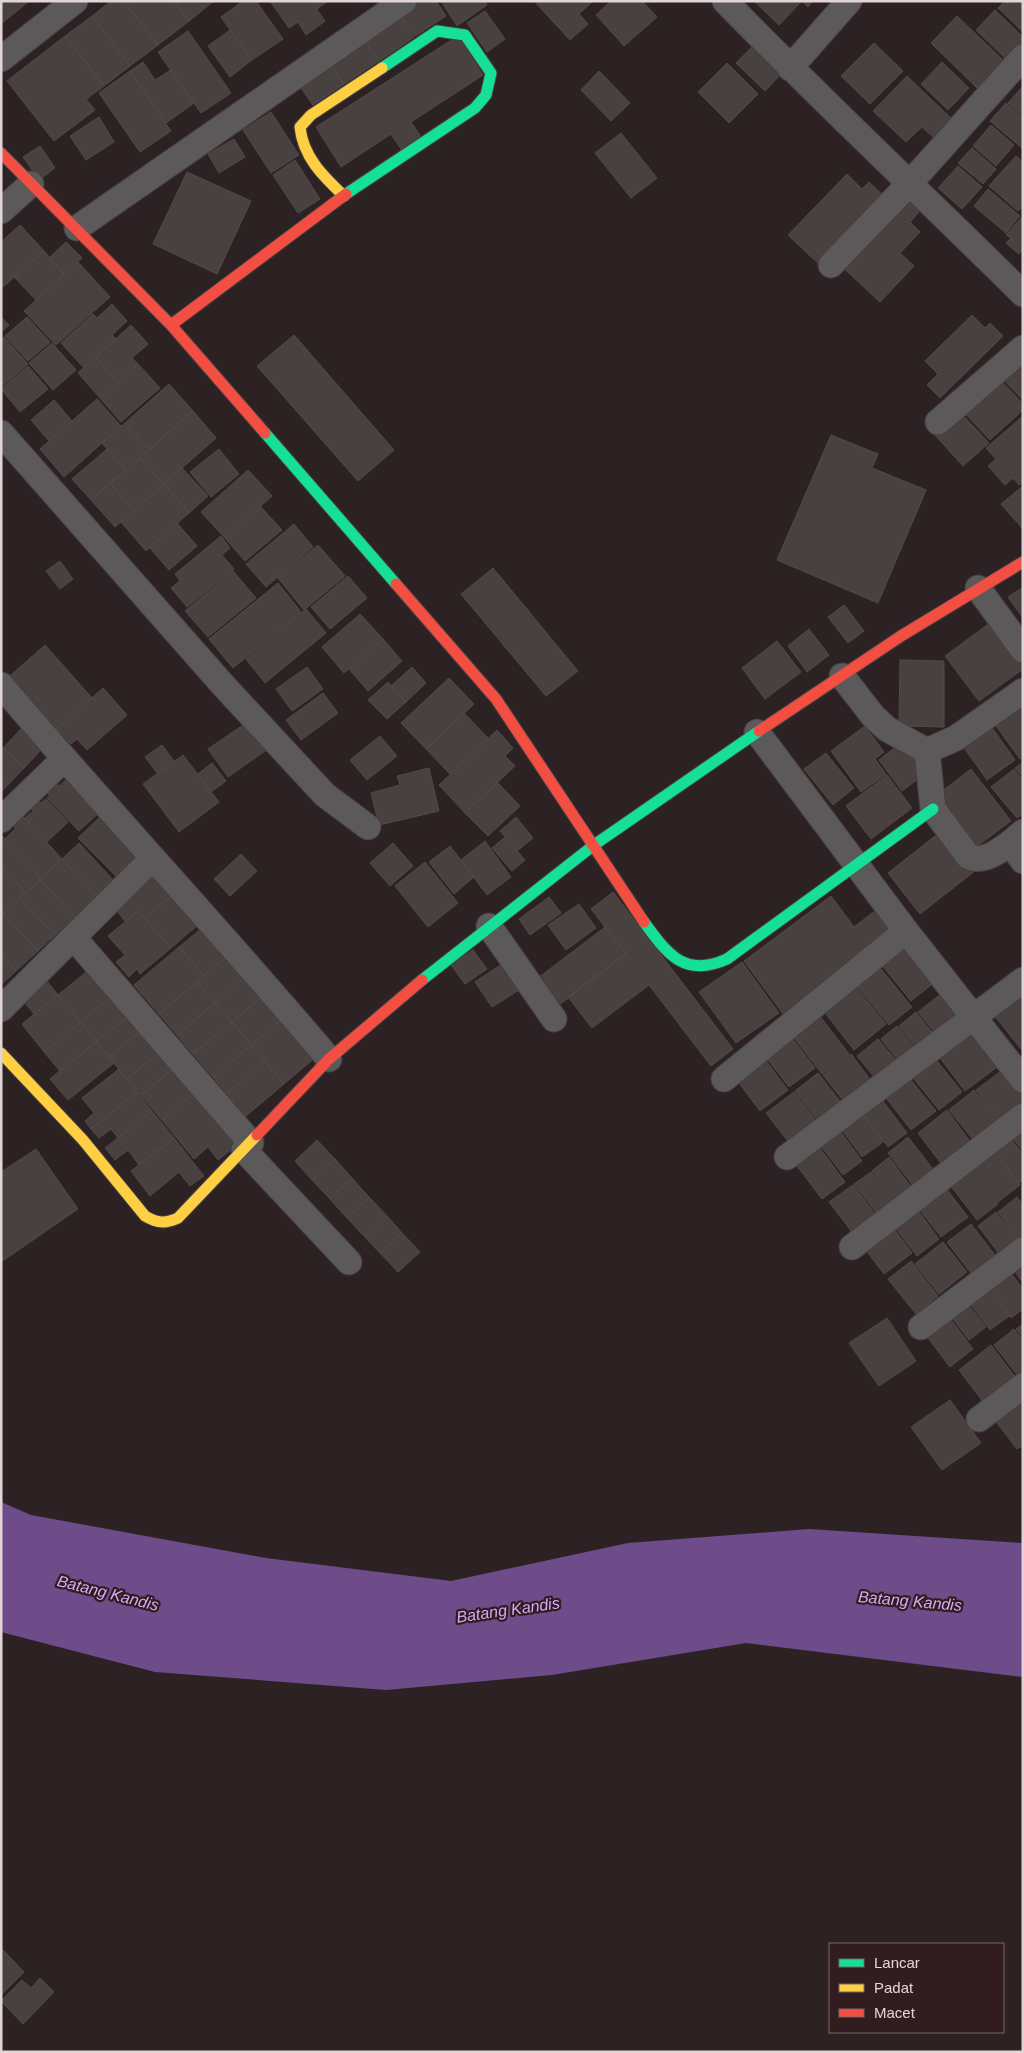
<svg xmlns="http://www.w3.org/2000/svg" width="1024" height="2053" font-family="Helvetica,sans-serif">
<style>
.water{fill:#6e4c8a}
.building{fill:#494040;stroke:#524a49}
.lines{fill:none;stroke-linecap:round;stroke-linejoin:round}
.street-casing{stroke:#483f41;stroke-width:27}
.fast-casing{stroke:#483f41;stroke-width:13}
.slow-casing{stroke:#483f41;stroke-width:13}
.jam-casing{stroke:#483f41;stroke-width:13}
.street{stroke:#5c595a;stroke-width:25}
.fast{stroke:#16e098;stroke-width:11}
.slow{stroke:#ffcf43;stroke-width:11}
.jam{stroke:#f24e42;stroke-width:11}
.labels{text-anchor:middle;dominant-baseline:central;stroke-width:4.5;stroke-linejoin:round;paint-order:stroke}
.water-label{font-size:16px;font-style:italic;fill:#d3abf7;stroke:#311d20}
</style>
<rect width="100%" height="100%" fill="#2c2224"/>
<!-- water -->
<path class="water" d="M1,1502l30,13 235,43 185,23 177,-38 181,-14 214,14v134l-277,-34 -194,32 -166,15 -231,-18 -154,-40z"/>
<!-- building -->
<path class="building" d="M1,1h26l1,1 -27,22z
M111,1h13l34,44 -28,21 -38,-50z
M124,1h50l15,20 -31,24z
M174,1h40l-25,20z
M243,1h13l27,38 -31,21 -31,-43z
M270,1h41l14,20 -19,14 -8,-13 -9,6z
M311,1h17l-11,8z
M410,1h26l10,15 -31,20 -14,-20z
M441,1h44l2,4 -30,21z
M534,1h59l-14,13 9,10 -18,16z
M611,1h31l15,16 -33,29 -28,-31z
M754,1h48l-23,24z
M802,1h11l-5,6z
M1005,1h18v31l-25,-24z
M995,10l28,27v5l-17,17 -30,-29z
M485,11l20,28 -18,13 -20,-29z
M92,16l38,50 -26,20 -39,-50z
M957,16l47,45 -27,27 -46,-45z
M401,17l13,20 -35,24 -14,-20z
M230,30l22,30 -22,17 -22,-31z
M188,31l43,62 -30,20 -43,-61z
M65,36l39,50 -18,13 9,11 -41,31 -47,-60z
M458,36l25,39 -72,47 12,18 -20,12 -12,-18 -50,33 -25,-40z
M365,41l14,20 -35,23 -14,-20z
M874,43l29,28 -33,33 -29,-28z
M753,46l28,28 -16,17 -29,-28z
M143,62l12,18 16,-10 23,33 -28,20 -36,-52z
M942,62l27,26 -21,22 -27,-26z
M727,63l31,31 -29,29 -31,-31z
M330,64l14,20 -31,21 -14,-20z
M130,71l41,60 -31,21 -41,-59z
M599,71l31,32 -19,18 -30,-31z
M907,76l47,45 -18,19 -14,-13 -16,15 -33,-31z
M1023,86v30l-15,-13z
M1006,103l17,15v31l-33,-28z
M271,112l28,43 -28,18 -28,-43z
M99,117l15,25 -28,18 -16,-24z
M991,125l23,20 -18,21 -23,-20z
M621,133l36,45 -26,20 -36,-45z
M234,139l11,18 -26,16 -11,-19z
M40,146l15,22 -16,12 -16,-23z
M972,148l24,21 -13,15 -25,-21z
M1016,156l7,6v44l-5,5 -29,-25z
M295,160l25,39 -22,14 -25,-38z
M958,166l24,21 -20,22 -24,-21z
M187,172l64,29 -34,73 -64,-30z
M847,174l15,15 7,-7 19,18 -65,68 -35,-33z
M988,189l32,27 -14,17 -32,-27z
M904,196l16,15 -10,11 10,10 -20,21 14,13 -34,36 -41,-38z
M1023,216v33l-4,5 -13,-11 5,-5 -5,-3z
M20,225l24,26 -41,36 -2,-2v-43z
M66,242l16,16 -18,16 -15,-16z
M44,251l20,23 -28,26 -22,-23z
M78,262l32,35 -54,48 -32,-34z
M112,304l15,17 -15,14 4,4 -32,29 -23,-25 32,-29 4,4z
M972,315l13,13 5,-5 13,13 -63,62 -13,-13 11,-11 -13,-13z
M1,317l8,8 -8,7z
M27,317l23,25 -22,19 -23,-25z
M131,325l17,19 -16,14 6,6 -20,18 -22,-25z
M294,335l100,115 -36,31 -101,-115z
M4,337l24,27 -27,23v-47z
M52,343l24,27 -23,20 -24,-27z
M1023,352v48l-24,-25z
M96,357l22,25 -18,16 -22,-25z
M138,364l22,24 -39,34 -21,-24z
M28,366l20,23 -28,23 -19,-23z
M996,375l27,29v6l-33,30 -30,-32z
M169,384l24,27 -44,39 -24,-27z
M97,399l24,27 -57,51 -24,-28z
M54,400l18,21 -23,20 -18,-21z
M958,410l31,33 -26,23 -30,-33z
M193,411l23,27 -52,46 -24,-26z
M1023,416v66l-4,3 -6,-7 -8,7 -17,-19 8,-7 -10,-11z
M125,423l24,27 -23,20 -24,-27z
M831,435l47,19 -6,14 54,22 -48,113 -101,-43z
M107,449l19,21 -35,30 -19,-21z
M219,449l20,25 -28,23 -21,-25z
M140,458l24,26 -30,26 -24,-27z
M182,468l26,28 -19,17 -25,-29z
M248,470l24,26 -47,42 -24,-26z
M110,483l24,27 -19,17 -24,-27z
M164,484l25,29 -43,38 -25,-29z
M1023,486v43l-22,-25z
M261,507l21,23 -37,31 -20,-23z
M177,523l20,23 -28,24 -19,-22z
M294,524l19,23 -47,40 -20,-23z
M221,536l9,12 -8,7 12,14 -47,38 -16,-19 9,-7 -5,-7z
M318,545l27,31 -41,34 -26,-32z
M60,561l13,18 -13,10 -14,-18z
M493,568l85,103 -32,25 -85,-102z
M233,571l23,27 -48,39 -23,-26z
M348,576l19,22 -37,31 -19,-22z
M278,583l23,29 -68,56 -24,-29z
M1023,587v31l-15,-21z
M844,605l20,26 -16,12 -20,-26z
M306,609l20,24 -61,50 -19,-24z
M360,614l23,25 -39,34 -22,-26z
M994,620l29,38v11l-44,32 -34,-45z
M809,629l20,26 -22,17 -19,-26z
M383,639l19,22 -34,30 -19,-22z
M777,641l24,31 -36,27 -23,-31z
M45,645l47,53 -35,31 -47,-53z
M900,660l44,1v66l-45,-1z
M307,667l16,22 -31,22 -16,-22z
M412,667l14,16 -20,19 -15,-16z
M449,678l25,26 -48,45 -25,-26z
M388,682l18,20 -19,17 -19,-19z
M103,688l24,27 -40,35 -10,-11 -6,5 -14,-15z
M323,693l15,20 -37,27 -15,-20z
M1023,696v61l-3,2 -29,-40z
M464,713l24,25 -38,36 -24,-25z
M988,722l27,38 -28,20 -27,-38z
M246,723l19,28 -37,26 -20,-28z
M865,726l19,26 -9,7 11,15 -25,18 -30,-41z
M21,729l21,20 -18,19 -21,-20z
M497,730l16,18 -8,8 10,10 -50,47 -26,-28z
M380,736l17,20 -30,24 -17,-20z
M902,742l24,31 -24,18 -23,-31z
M162,745l12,16 -16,13 -13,-17z
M3,748l21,20 -22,23 -1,-41z
M826,753l28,35 -21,17 -29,-36z
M183,755l36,47 -40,30 -36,-48z
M1023,762v15l-8,-9z
M212,763l14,18 -15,11 -13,-18z
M429,768l10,43 -60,14 -8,-32 29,-8 -3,-9z
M971,769l40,52 -35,26 -40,-51z
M1014,769l9,11v34l-6,4 -26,-31z
M887,775l25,33 -41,31 -25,-33z
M66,780l18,17 18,13 -23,21 -32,-33 3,-3 -6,-6 9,-8 6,5z
M497,782l23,24 -32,30 -23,-23z
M33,795l8,8 5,-4 22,23 -21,20 -22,-24 8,-7 -8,-8z
M20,813l42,46 -21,19 -36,-39 11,-11 -6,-6z
M103,814l39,38 -25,25 -39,-39z
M516,817l17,21 -16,13 -17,-20z
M944,829l32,41 -56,44 -32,-41z
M1,835l40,43 -15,15 -25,-27z
M505,837l20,23 -13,11 -20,-23z
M485,841l26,36 -24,18 -26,-35z
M79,843l35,38 -17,15 -35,-37z
M393,843l20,23 -23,20 -20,-23z
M450,846l24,31 -20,17 -25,-32z
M241,854l16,17 -27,25 -16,-17z
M62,859l35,37 -22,21 -35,-37z
M425,862l33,41 -30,24 -33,-41z
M1,866l25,27 -23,20 -2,-2z
M157,870l19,22 -31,26 -7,-7 -13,10 -12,-15z
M40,880l35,37 -20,18 -35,-37z
M176,892l25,30 -30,26 -26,-30z
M613,892l120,157 -22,17 -62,-81 -57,43 -24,-31 58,-43 -35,-45z
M831,896l23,31 26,-20 18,24 -114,84 -40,-54z
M549,897l12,16 -31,22 -11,-16z
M20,898l35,37 -17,16 -35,-38z
M579,904l17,24 -30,22 -18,-25z
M138,911l33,37 -31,26 -3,-5 -8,8 -13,-15 9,-7 -17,-19z
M3,913l35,38 -22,20 -15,-17v-39z
M206,925l24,29 -26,22 -25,-29z
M605,927l21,27 -67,51 -21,-27z
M905,943l31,38 -25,20 -31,-38z
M179,947l25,29 -45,38 -25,-29z
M473,950l14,19 -22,15 -14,-19z
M1,954l15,17 -15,14z
M230,954l18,21 -33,28 -18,-21z
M742,962l37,51 -43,30 -37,-51z
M502,964l17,26 -27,17 -17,-25z
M877,964l35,43 -23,18 -35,-42z
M90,969l22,27 -31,26 -23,-27z
M248,975l16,20 -32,27 -17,-19z
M46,980l12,15 -24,19 -12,-15z
M197,982l18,21 -38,32 -18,-21z
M853,984l33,40 -32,26 -32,-41z
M943,992l19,22 -25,21 -19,-23z
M1023,993v54l-2,2 -31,-39z
M58,995l23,27 -37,30 -22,-28z
M264,995l20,22 -33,28 -19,-23z
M112,996l16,20 -31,25 -16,-19z
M215,1003l17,19 -39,32 -16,-19z
M816,1011l33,43 -27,20 -33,-43z
M916,1012l20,25 -17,14 -20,-25z
M128,1016l13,15 -32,26 -12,-16z
M284,1017l33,39 -33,28 -33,-39z
M81,1022l16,19 -37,30 -16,-19z
M232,1022l19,23 -38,32 -20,-23z
M897,1026l21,26 -16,13 -21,-26z
M971,1028l29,37 -35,26 -28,-37z
M141,1031l18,22 -32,26 -18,-22z
M788,1033l27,35 -26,19 -27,-35z
M878,1039l23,27 -21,18 -23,-28z
M97,1041l17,22 -46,37 -18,-21z
M251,1045l14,16 -38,33 -14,-17z
M159,1053l14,16 -32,26 -14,-16z
M761,1054l27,36 -28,21 -27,-36z
M851,1054l22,29 -27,21 -23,-29z
M933,1056l29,36 -23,18 -29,-36z
M265,1061l19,23 -38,32 -19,-22z
M1005,1068l18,23v15l-22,17 -25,-33z
M119,1069l18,23 -46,37 -6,-8 9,-8 -12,-15z
M173,1069l20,25 -31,26 -21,-25z
M818,1073l25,32 -23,18 -25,-32z
M907,1075l29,36 -25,19 -28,-36z
M200,1088l43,52 -25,20 -10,-13 -14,12 -32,-39z
M974,1090l26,33 -25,19 -26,-32z
M137,1092l15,19 -34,27 -7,-9 -12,9 -8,-9z
M794,1092l24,31 -27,22 -25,-32z
M879,1096l28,37 -19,14 -28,-37z
M947,1110l25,34 -29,22 -25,-33z
M152,1111l22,27 -35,27 -11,-15 -13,10 -10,-12z
M860,1111l23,31 -21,15 -23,-31z
M1023,1122v29l-14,-18z
M838,1128l24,33 -19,14 -25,-33z
M1007,1134l16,20v26l-4,3 -28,-36z
M908,1137l28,36 -21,15 -27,-35z
M174,1138l30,38 -14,10 -11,-14 -29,24 -19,-25z
M317,1140l18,19 -23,21 -17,-19z
M817,1144l28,38 -23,17 -28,-37z
M990,1147l30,38 -22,17 -30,-38z
M36,1149l42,60 -77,53v-90z
M889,1157l25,34 -17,13 -25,-33z
M335,1159l17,19 -22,21 -18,-19z
M967,1165l31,39 -21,16 -30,-39z
M871,1172l23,30 -16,13 -24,-31z
M352,1178l17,19 -22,21 -17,-19z
M942,1183l26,34 -27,20 -26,-33z
M853,1185l22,29 -23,18 -23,-30z
M369,1197l19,20 -23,20 -18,-19z
M1017,1197l6,8v32l-4,3 -21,-28z
M916,1208l23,31 -22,17 -24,-31z
M996,1212l23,29 -19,14 -22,-29z
M388,1217l14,16 -22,20 -15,-16z
M890,1224l22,29 -28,21 -22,-29z
M971,1224l24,31 -24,18 -24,-31z
M402,1233l18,19 -22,20 -18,-19z
M943,1242l24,30 -28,22 -24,-30z
M1023,1255v28l-13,-18z
M911,1261l27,35 -22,18 -28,-35z
M1007,1268l16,21v20l-12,9 -25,-34z
M984,1284l25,32 -19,14 -24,-32z
M964,1299l22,28 -17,13 -22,-29z
M946,1313l27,36 -23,18 -28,-37z
M887,1318l29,43 -37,25 -30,-43z
M1023,1324v13l-7,-8z
M1014,1329l9,11v32l-5,4 -24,-31z
M991,1345l25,33 -32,25 -25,-33z
M1023,1392v53l-6,4 -26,-34z
M950,1400l31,43 -39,27 -31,-43z
M3,1950l21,22 -23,23v-43z
M40,1978l14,14 -31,32 -22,-23 21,-21 9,8z"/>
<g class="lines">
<defs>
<path id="street" d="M725,1c97,100 199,195 298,293
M1,59l74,-58
M790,68l59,-67
M1,211l30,-27
M77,228l327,-227
M831,265l79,-82 113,-126
M938,422l85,-74
M1,433l222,252 102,110 43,32
M978,588l45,62
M842,676l31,40 14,13 40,22 6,58 35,47c18,10 42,-13 55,-24
M1,685c108,127 221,247 328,374
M757,732l149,199 117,149
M927,751l29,-13 67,-47
M1,820l63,-61
M1010,843l13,18
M489,926l65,93
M74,938l177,205
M1,1009l152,-151
M724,1079l182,-148
M244,1150l105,112
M787,1157l236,-177
M852,1247l171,-131
M921,1327l102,-77
M979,1419l44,-33"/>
<path id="fast" d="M346,194l129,-86 11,-13 5,-22 -26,-38 -28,-4 -55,37
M265,433l131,151
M644,922c24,33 41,56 83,37l206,-150
M422,980l172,-135 165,-114"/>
<path id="slow" d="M344,196c-21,-20 -41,-39 -44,-69l11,-12 71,-47
M1,1053l82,87 62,76c12,7 20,8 33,2l79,-83"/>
<path id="jam" d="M1,153l170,172 94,108
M171,325l175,-131
M396,584l100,115 148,223
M759,731l142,-95 122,-74
M257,1135l72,-76 93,-79"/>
</defs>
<!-- street casing -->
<use href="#street" class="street-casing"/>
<!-- fast casing -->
<use href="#fast" class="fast-casing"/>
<!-- slow casing -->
<use href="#slow" class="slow-casing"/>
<!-- jam casing -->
<use href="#jam" class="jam-casing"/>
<!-- street -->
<use href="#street" class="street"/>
<!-- fast -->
<use href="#fast" class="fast"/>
<!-- slow -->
<use href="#slow" class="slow"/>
<!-- jam -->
<use href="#jam" class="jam"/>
</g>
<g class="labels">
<!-- water labels -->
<g class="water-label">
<text transform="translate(108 1593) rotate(14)">Batang Kandis</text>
<text transform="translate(910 1601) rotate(5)">Batang Kandis</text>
<text transform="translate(508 1610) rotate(-8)">Batang Kandis</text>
</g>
</g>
<!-- border -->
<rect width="1024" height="2053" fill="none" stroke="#e3d5d7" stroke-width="5"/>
<!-- legend -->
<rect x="829" y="1943" width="175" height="90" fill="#311d20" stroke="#786769"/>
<rect x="839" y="1959" width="25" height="8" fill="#16e098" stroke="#786769"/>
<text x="874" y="1968" font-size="15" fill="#e3d5d7">Lancar</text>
<rect x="839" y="1984" width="25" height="8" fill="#ffcf43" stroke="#786769"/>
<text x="874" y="1993" font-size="15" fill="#e3d5d7">Padat</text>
<rect x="839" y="2009" width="25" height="8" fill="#f24e42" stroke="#786769"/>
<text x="874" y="2018" font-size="15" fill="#e3d5d7">Macet</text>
</svg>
